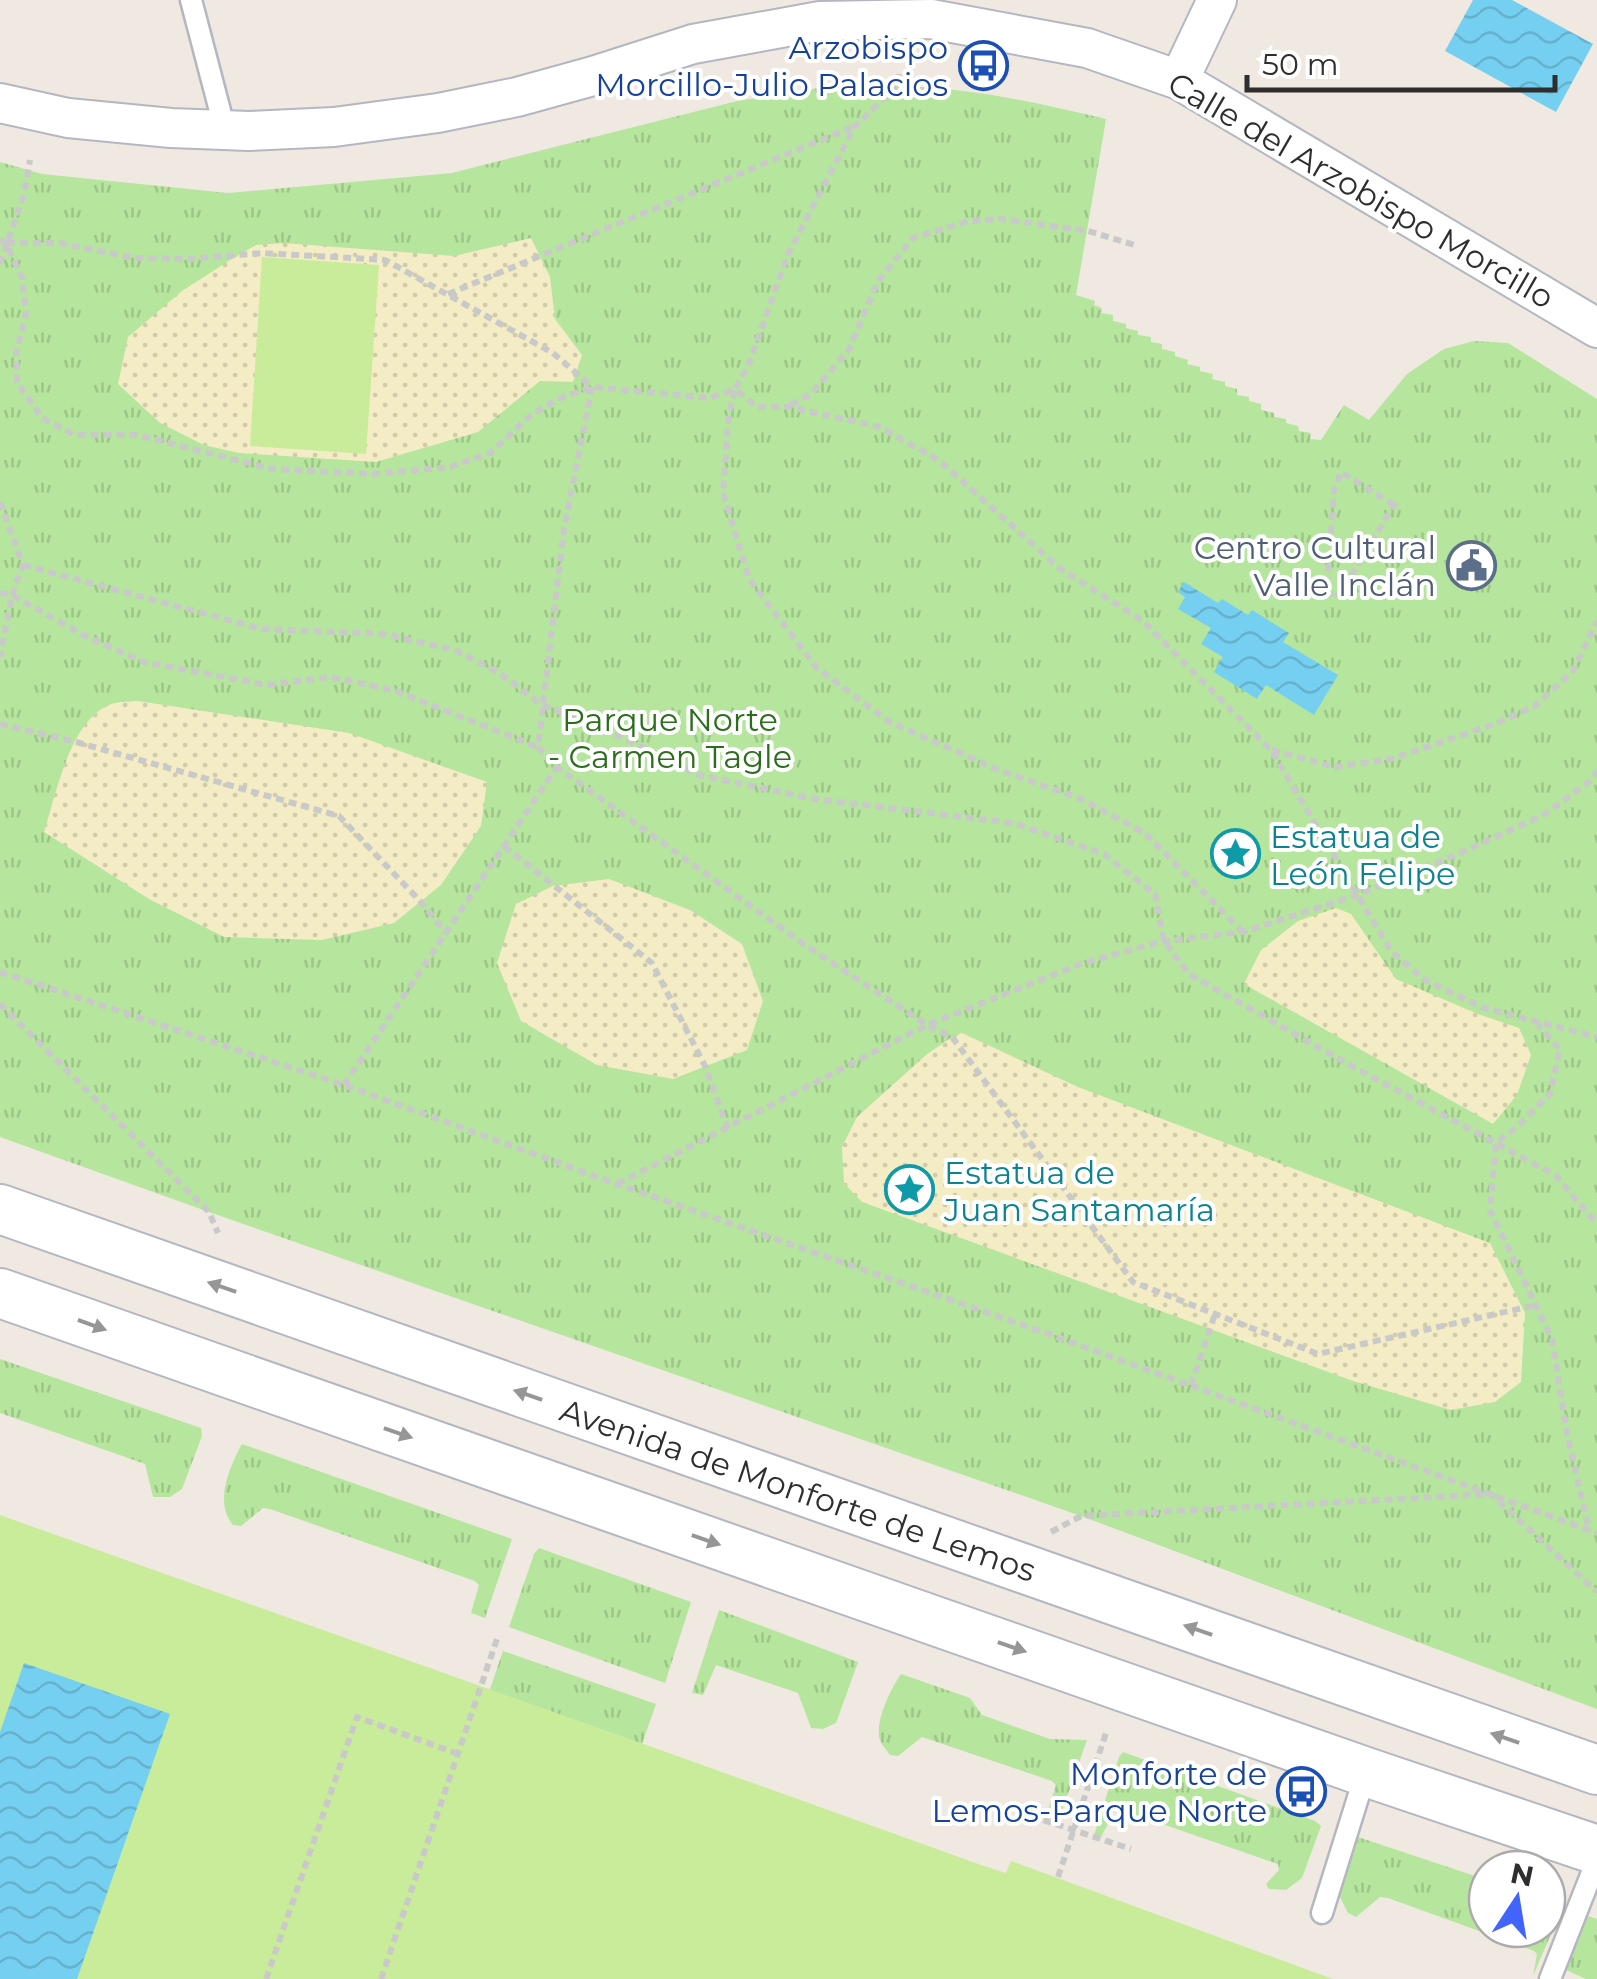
<svg xmlns="http://www.w3.org/2000/svg" width="1597" height="1979" font-family="Montserrat,sans-serif">
<style>
.grass{fill:url(#grass-tufts)}
.sand{fill:url(#sand-dots)}
.pitch{fill:#c9ec9a}
.water{fill:url(#water-waves)}
.lines{fill:none;stroke-linecap:round;stroke-linejoin:round}
.service-casing{stroke:#b4b7c1;stroke-width:25}
.minor-casing{stroke:#b4b7c1;stroke-width:42}
.tertiary-casing{stroke:#b4b7c1;stroke-width:52}
.path{stroke:#c9c9c9;stroke-width:6;stroke-dasharray:8 5;stroke-linecap:butt}
.service{stroke:#fff;stroke-width:20}
.minor{stroke:#fff;stroke-width:38}
.tertiary{stroke:#fff;stroke-width:48}
.oneway{fill:#969696}
.labels{text-anchor:middle;dominant-baseline:central;stroke-width:8;stroke-linejoin:round;paint-order:stroke}
.transit-label{font-size:32px;fill:#164399;stroke:#fff;text-anchor:end}
.street-label{font-size:32px;fill:#2e2e2e;stroke:#fff}
.service-label{font-size:32px;fill:#4e5e75;stroke:#fff;text-anchor:end}
.park-label{font-size:32px;fill:#2c6e1b;stroke:#fff}
.culture-label{font-size:32px;fill:#0d838f;stroke:#fff;text-anchor:start}
</style>
<defs>
<pattern id="grass-tufts" width="24" height="20" patternUnits="userSpaceOnUse" patternTransform="scale(2.5)"><rect width="24" height="20" fill="#b6e59e"/><path d="M3 7l-1-3M5 7V3M7 7l1-3M15 17l-1-3M17 17v-4M19 17l1-3" fill="none" stroke="#9dc588"/></pattern>
<pattern id="sand-dots" width="8" height="8" patternUnits="userSpaceOnUse" patternTransform="scale(2.5)"><rect width="8" height="8" fill="#f3ecc5"/><path d="M2 2h.1M6 6h.1" fill="none" stroke="#d1cbaa" stroke-width="1.8" stroke-linecap="round"/></pattern>
<pattern id="water-waves" width="16" height="10" patternUnits="userSpaceOnUse" patternTransform="scale(2.5)"><rect width="16" height="10" fill="#75cff0"/><path d="M0 5q4-4 8 0t8 0" fill="none" stroke="#66b2ce"/></pattern>
</defs>
<rect width="100%" height="100%" fill="#efe9e1"/>
<!-- grass -->
<path class="grass" d="M897,86c76,2 136,16 209,33l-30,176 19,6 -1,4 8,3 -1,5 12,2v6l13,3v4l12,3v4l13,2v5l11,2v5l13,3v4l13,4 -1,4 13,3v4l13,3 -1,5 13,3v4l12,3v6l12,2v4l12,3v6l13,3v4l12,2v4l12,3 1,5 12,2 -1,6 11,1 23,-35 25,15 38,-46 37,-25 30,-8 34,2 89,56v1310l-516,-193 -872,-304 -209,-75v-975l42,12 186,19 224,-20 285,-72 88,-14z
M0,1359l201,69 1,8 -20,53 -12,8h-17l-8,-33 -145,-51z
M242,1444l270,95 -27,79 -14,-5 8,-28 -4,-4 -205,-72 -7,-1 -22,18 -8,-1c-19,-23 -4,-57 9,-81z
M539,1548l152,54 -26,81 -156,-56 25,-73z
M719,1610l139,52 -22,61 -13,6 -12,-1 -13,-35 -82,-28 -13,30 -11,-2z
M503,1651l153,53 -14,40 -153,-52z
M901,1674l69,24 12,17 68,24 37,1 -29,82 -12,-5 10,-32 -4,-4 -130,-44 -24,19 -8,-1c-3,-4 -9,-11 -10,-15 -6,-17 11,-52 21,-66z
M1123,1752l192,69 6,5 -19,52 -16,12 -17,-1 -3,-5 13,-14 -1,-6 -162,-56 -15,29 -7,-2 25,-78z
M1358,1837l129,43v49h60v-28l16,5 -30,70 4,-22 -3,-3 -146,-53 -8,-1 -24,20 -8,-4 -9,-18z
M1588,1916l9,3v60h-11l-22,-10z"/>
<!-- sand -->
<path class="sand" d="M531,238l19,39 5,42 27,36 -9,27 -33,-1 -62,51 -102,30 -137,-9 -35,-8 -44,-22 -42,-39 10,-47 54,-46 56,-36 18,-10 28,-2 170,13z
M138,701l211,32 138,49 -6,44 -40,59 -47,38 -72,17 -98,-3 -75,-38 -105,-67c12,-37 25,-108 63,-126 8,-5 22,-4 31,-5z
M609,879l81,31 52,34 21,57 -16,49 -74,29 -76,-14 -76,-44 -24,-58 19,-59 37,-18z
M1336,908l15,6 45,65 82,35 41,14 12,27 -14,40 -24,29 -249,-140 17,-34 37,-29z
M962,1033l116,54 412,156 35,70 -4,69 -26,20 -44,8 -98,-29 -491,-179 -18,-19 -2,-36 15,-30 69,-62 26,-18z"/>
<!-- pitch -->
<path class="pitch" d="M262,257l117,8 -13,189 -116,-8z
M0,1515c327,117 654,232 981,350l25,8 5,-12 322,118h-1333z"/>
<!-- water -->
<path class="water" d="M1473,0h39l81,44 -37,68 -111,-61z
M1184,582l34,21 4,-4 26,16 4,-5 37,23 -6,9 55,33 -24,40 -48,-30 -9,14 -43,-27 9,-15 -22,-13 10,-16 -33,-19 7,-12 -7,-5z
M24,1663l146,51 -93,265h-77v-247z"/>
<g class="lines">
<defs>
<path id="service" d="M191,0l34,130
M1322,1913l44,-141
M1550,1979l47,-119"/>
<path id="minor" d="M1179,80l38,-80
M0,103l68,15 103,10 78,3 85,-4 104,-14 79,-16 76,-21 100,-32 127,-23 111,-2 156,29 92,32 418,248"/>
<path id="tertiary" d="M0,1209l1597,561
M0,1293l1366,479 231,78"/>
</defs>
<!-- service casing -->
<use href="#service" class="service-casing"/>
<!-- minor casing -->
<use href="#minor" class="minor-casing"/>
<!-- tertiary casing -->
<use href="#tertiary" class="tertiary-casing"/>
<!-- path -->
<path class="path" d="M0,240l6,3 16,35 4,35 -10,41 1,28 25,36 33,17h62l135,34 101,5 77,-7 40,-14 40,-37 28,-17 34,-12 117,11 26,-9 13,-23 41,-114 66,-126 42,-40 3,-14
M7,243h53l74,15 54,1 74,-6 123,7 168,93 38,33
M0,264l24,-70 6,-34
M448,294l407,-168
M592,387l-28,142 -26,218 19,20 251,180 119,78 25,12 181,245 185,72 218,-49
M791,405l20,-11 38,-45 29,-68 35,-43 56,-17 31,-2 88,12 47,14
M0,502l23,63 -11,30 -12,62
M1394,505l-53,-33 -7,19 -7,98 6,9 8,-5 53,-88 7,4
M23,565l239,64 123,5 72,17 44,23 41,31 57,21 100,49 115,24 199,24 91,31 51,40 9,47 25,33 159,90 207,111 42,49
M0,593l12,2 71,40 61,27 123,23 63,-8 63,13 145,57
M0,724l76,18 263,74 81,85 26,32
M1272,750l63,17 56,-8 101,-34 43,-19 38,-35 24,-50
M504,846l148,117 53,103 23,63
M1243,932l-98,-99 -64,-34 -85,-30 -108,-48 -71,-53 -68,-89 -26,-87 6,-79 6,-24 22,18h32l91,20 60,34 118,106 85,54 128,129 120,201 34,29 59,28 113,29
M0,972l344,113 273,99 429,149 551,200
M0,1004l209,208 9,21
M1536,1023l24,26 -10,45 -33,33 -21,16 -6,67 62,129 15,95 22,96
M344,1085l213,-318
M617,1184l310,-159 156,-62 81,-22 79,-9 114,-37 96,-39 89,-40 47,-34 8,-11
M1191,1385l24,-71
M1051,1532l30,-16 410,-22 106,98
M1031,1816l100,33
M1058,1877l49,-147
M266,1979l91,-262 101,37
M381,1979l117,-343"/>
<!-- service -->
<use href="#service" class="service"/>
<!-- minor -->
<use href="#minor" class="minor"/>
<!-- tertiary -->
<use href="#tertiary" class="tertiary"/>
</g>
<!-- one-way arrows -->
<defs><path id="oneway-solid" d="M-6-.8H1V-3.2L6.5 0L1 3.2V.8H-6Z" transform="scale(2.5)"/></defs>
<g class="oneway">
<use href="#oneway-solid" transform="translate(222 1287) rotate(-161)"/>
<use href="#oneway-solid" transform="translate(92 1325) rotate(20)"/>
<use href="#oneway-solid" transform="translate(528 1395) rotate(-161)"/>
<use href="#oneway-solid" transform="translate(398 1433) rotate(19)"/>
<use href="#oneway-solid" transform="translate(706 1540) rotate(19)"/>
<use href="#oneway-solid" transform="translate(1198 1630) rotate(-161)"/>
<use href="#oneway-solid" transform="translate(1012 1647) rotate(19)"/>
<use href="#oneway-solid" transform="translate(1505 1738) rotate(-161)"/>
</g>
<!-- icons -->
<defs>
<symbol id="bus-ring" viewBox="-11 -11 22 22"><circle r="9.5" fill="#fff" stroke="#1a4fb4" stroke-width="1.5"/><path d="M-5-6H5V4H4V6H2V4H-2V6H-4V4H-5ZM-3.5-4V0h7V-4ZM-3.5 1.2v1.5H-2V1.2ZM2 1.2v1.5H3.5V1.2Z" fill="#1a4fb4"/></symbol>
<symbol id="civic-ring" viewBox="-11 -11 22 22"><circle r="9.5" fill="#fff" stroke="#5c6f8a" stroke-width="1.5"/><path d="M-.6-6.5H3V-4.5H.6V-3L4-1V1h2V6H-6V1h2V-1L-.6-3ZM-1.2 2.5V6h2.4V2.5Z" fill="#5c6f8a"/></symbol>
<symbol id="sight-ring" viewBox="-11 -11 22 22"><circle r="9.5" fill="#fff" stroke="#0f9aa8" stroke-width="1.5"/><path d="M0-6L1.8-2.2L6-1.7L2.9 1.2L3.7 5.4L0 3.3L-3.7 5.4L-2.9 1.2L-6-1.7L-1.8-2.2Z" fill="#0f9aa8"/></symbol>
</defs>
<g fill-rule="evenodd">
<use href="#bus-ring" x="956" y="38" width="55" height="55"/>
<use href="#civic-ring" x="1444" y="538" width="55" height="55"/>
<use href="#sight-ring" x="1208" y="826" width="55" height="55"/>
<use href="#sight-ring" x="882" y="1162" width="55" height="55"/>
<use href="#bus-ring" x="1274" y="1764" width="55" height="55"/>
</g>
<g class="labels">
<!-- transit labels -->
<g class="transit-label">
<text x="948" y="47">Arzobispo<tspan x="948" dy="37">Morcillo-Julio Palacios</tspan></text>
<text x="1267" y="1773">Monforte de<tspan x="1267" dy="37">Lemos-Parque Norte</tspan></text>
</g>
<!-- street labels -->
<g class="street-label">
<text transform="translate(1361 190) rotate(30)">Calle del Arzobispo Morcillo</text>
<text transform="translate(798 1490) rotate(19)">Avenida de Monforte de Lemos</text>
</g>
<!-- service labels -->
<g class="service-label">
<text x="1436" y="547">Centro Cultural<tspan x="1436" dy="37">Valle Inclán</tspan></text>
</g>
<!-- park labels -->
<g class="park-label">
<text x="670" y="719">Parque Norte<tspan x="670" dy="37">- Carmen Tagle</tspan></text>
</g>
<!-- culture labels -->
<g class="culture-label">
<text x="1270" y="836">Estatua de<tspan x="1270" dy="37">León Felipe</tspan></text>
<text x="944" y="1172">Estatua de<tspan x="944" dy="37">Juan Santamaría</tspan></text>
</g>
</g>
<!-- north arrow -->
<g transform="translate(1517 1899) rotate(12)"><circle r="48" fill="#ffffff" stroke="#ababab" stroke-width="2.5"/>
<path d="M0-8L18 38L0 25L-18 38Z" fill="#4264fb"/>
<text y="-15" font-size="28" font-weight="bold" text-anchor="middle" fill="#2e2e2e">N</text>
</g>
<!-- scale -->
<path d="M1247 75v15h308v-15" fill="none" stroke="#2e2e2e" stroke-width="5"/>
<text x="1262" y="75" font-size="30" fill="#2e2e2e" stroke="#ffffff" stroke-width="8" paint-order="stroke">50 m</text>
</svg>
